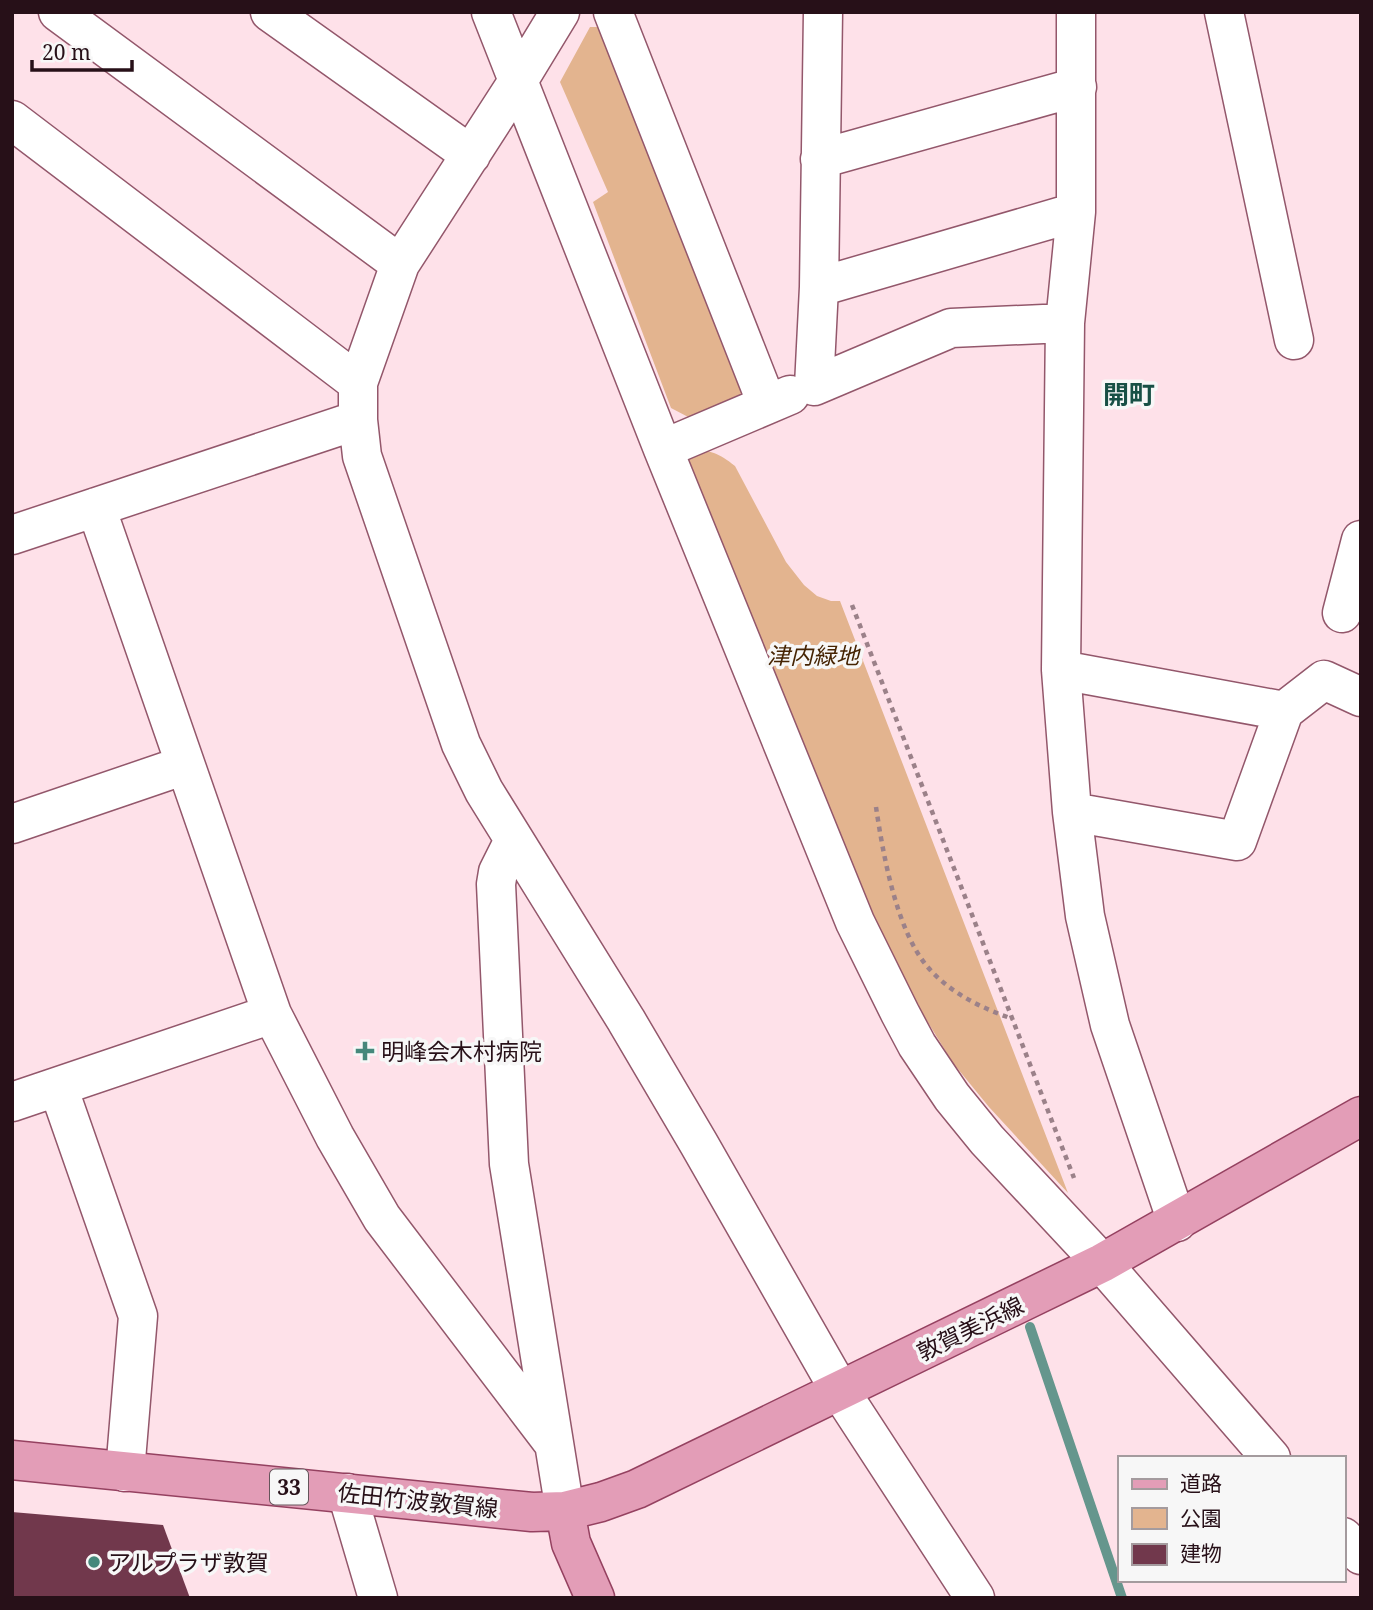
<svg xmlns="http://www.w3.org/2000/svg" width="1373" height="1610" font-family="'Noto Serif','Noto Sans JP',serif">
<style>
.green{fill:#e3b48f}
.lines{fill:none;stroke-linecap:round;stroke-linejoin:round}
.stream{stroke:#65968d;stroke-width:10}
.building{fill:#71384c}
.minor-casing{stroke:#93576b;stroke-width:41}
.major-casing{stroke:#954160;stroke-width:41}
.path{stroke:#9b8189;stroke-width:4.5;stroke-dasharray:5 5;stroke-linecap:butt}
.minor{stroke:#fff;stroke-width:38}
.major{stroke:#e39db7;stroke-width:38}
.poi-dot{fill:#45887b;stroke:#f7f7f7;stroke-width:2.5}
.labels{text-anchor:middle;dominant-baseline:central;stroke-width:7;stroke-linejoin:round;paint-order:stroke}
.shield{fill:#f7f7f7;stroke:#65555b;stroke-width:2}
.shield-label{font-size:21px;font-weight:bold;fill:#271018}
.park-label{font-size:23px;font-style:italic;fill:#452302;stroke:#f7f7f7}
.poi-label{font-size:23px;fill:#271018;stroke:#f7f7f7;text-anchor:start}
.street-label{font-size:23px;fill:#271018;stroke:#f7f7f7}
.quarter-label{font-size:26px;font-weight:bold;fill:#185046;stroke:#f7f7f7}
</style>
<rect width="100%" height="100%" fill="#fee1e9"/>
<!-- green -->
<path class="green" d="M590,27h16l143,352 -11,19 -46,21 -21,-11 -78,-206 15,-10 -48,-110z
M690,449c20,1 29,4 45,17l51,96 18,23 13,11 14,5h9l228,592 -79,-86 -36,-44 -34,-55 -41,-83 -194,-462z"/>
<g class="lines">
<!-- stream -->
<path class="stream" d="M1030,1327l92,271"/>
</g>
<!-- building -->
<path class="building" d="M12,1512l151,13 27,73h-178z"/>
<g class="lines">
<defs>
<path id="minor" d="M58,12l342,252
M270,12l201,143
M491,12l172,437 192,473 45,91 17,32 35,52 35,43 115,123 169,195
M560,12l-42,69 -118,183 -42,119v37l4,36 99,288 23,47 142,229 73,124 141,247 135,207
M613,12l154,392
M823,12l-4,275 -5,99 137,-58 114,-5
M1076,12v200l-11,111 -4,347 11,142 13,104 25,109 67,197
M1224,12l70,328
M12,120l346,263
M820,159l257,-72
M819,287l257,-75
M663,449l127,-54
M96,507l176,507 63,123 47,81 172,226
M12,535l346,-115
M1342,613l19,-73
M1061,670l223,41 -47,130 -165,-29
M1284,711l40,-31 37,17
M12,824l173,-59
M514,840l-16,32 -2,12 13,280 56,347
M58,1087l80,229 -13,156
M12,1102l260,-88
M347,1493l31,105
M1343,1537l18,18"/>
<path id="major" d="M12,1460l520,52 33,-1 36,-9 36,-13 465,-226 259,-147
M565,1511l6,32 24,55"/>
</defs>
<!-- minor casing -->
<use href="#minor" class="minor-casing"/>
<!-- major casing -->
<use href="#major" class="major-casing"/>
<!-- path -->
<path class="path" d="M852,605l222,573
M876,807c7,47 20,121 50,158 22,27 55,43 87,54"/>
<!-- minor -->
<use href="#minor" class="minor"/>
<!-- major -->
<use href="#major" class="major"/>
</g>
<!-- markers -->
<g class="poi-dot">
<path d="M361.5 1040.5h7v7h7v7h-7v7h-7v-7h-7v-7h7z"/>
<circle cx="94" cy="1562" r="7"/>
</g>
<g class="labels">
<!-- shield labels -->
<rect class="shield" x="270" y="1469.5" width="38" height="35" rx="5"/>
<g class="shield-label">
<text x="289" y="1487">33</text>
</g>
<!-- park labels -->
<g class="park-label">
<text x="813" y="655">津内緑地</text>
</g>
<!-- poi labels -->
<g class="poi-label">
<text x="381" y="1051">明峰会木村病院</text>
<text x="108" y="1562">アルプラザ敦賀</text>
</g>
<!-- street labels -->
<g class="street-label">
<text transform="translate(970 1328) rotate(-26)">敦賀美浜線</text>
<text transform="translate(418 1500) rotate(6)">佐田竹波敦賀線</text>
</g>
<!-- quarter labels -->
<g class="quarter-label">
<text x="1129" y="394">開町</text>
</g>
</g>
<!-- border -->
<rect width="1373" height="1610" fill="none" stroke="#271018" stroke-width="28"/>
<!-- legend -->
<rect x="1118" y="1456" width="228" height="126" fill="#f7f7f7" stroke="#a49b9e" stroke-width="2"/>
<rect x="1132" y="1479" width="35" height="10" fill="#e39db7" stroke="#a49b9e" stroke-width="2"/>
<text x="1180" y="1491" font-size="21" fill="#271018">道路</text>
<rect x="1132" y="1508" width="35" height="21" fill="#e3b48f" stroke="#a49b9e" stroke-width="2"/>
<text x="1180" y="1526" font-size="21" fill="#271018">公園</text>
<rect x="1132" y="1544" width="35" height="21" fill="#71384c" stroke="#a49b9e" stroke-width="2"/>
<text x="1180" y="1561" font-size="21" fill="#271018">建物</text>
<!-- scale -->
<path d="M32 60v10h100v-10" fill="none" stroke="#271018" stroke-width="3.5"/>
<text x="42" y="60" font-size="21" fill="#271018" stroke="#f7f7f7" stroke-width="5" paint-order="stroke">20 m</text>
</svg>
